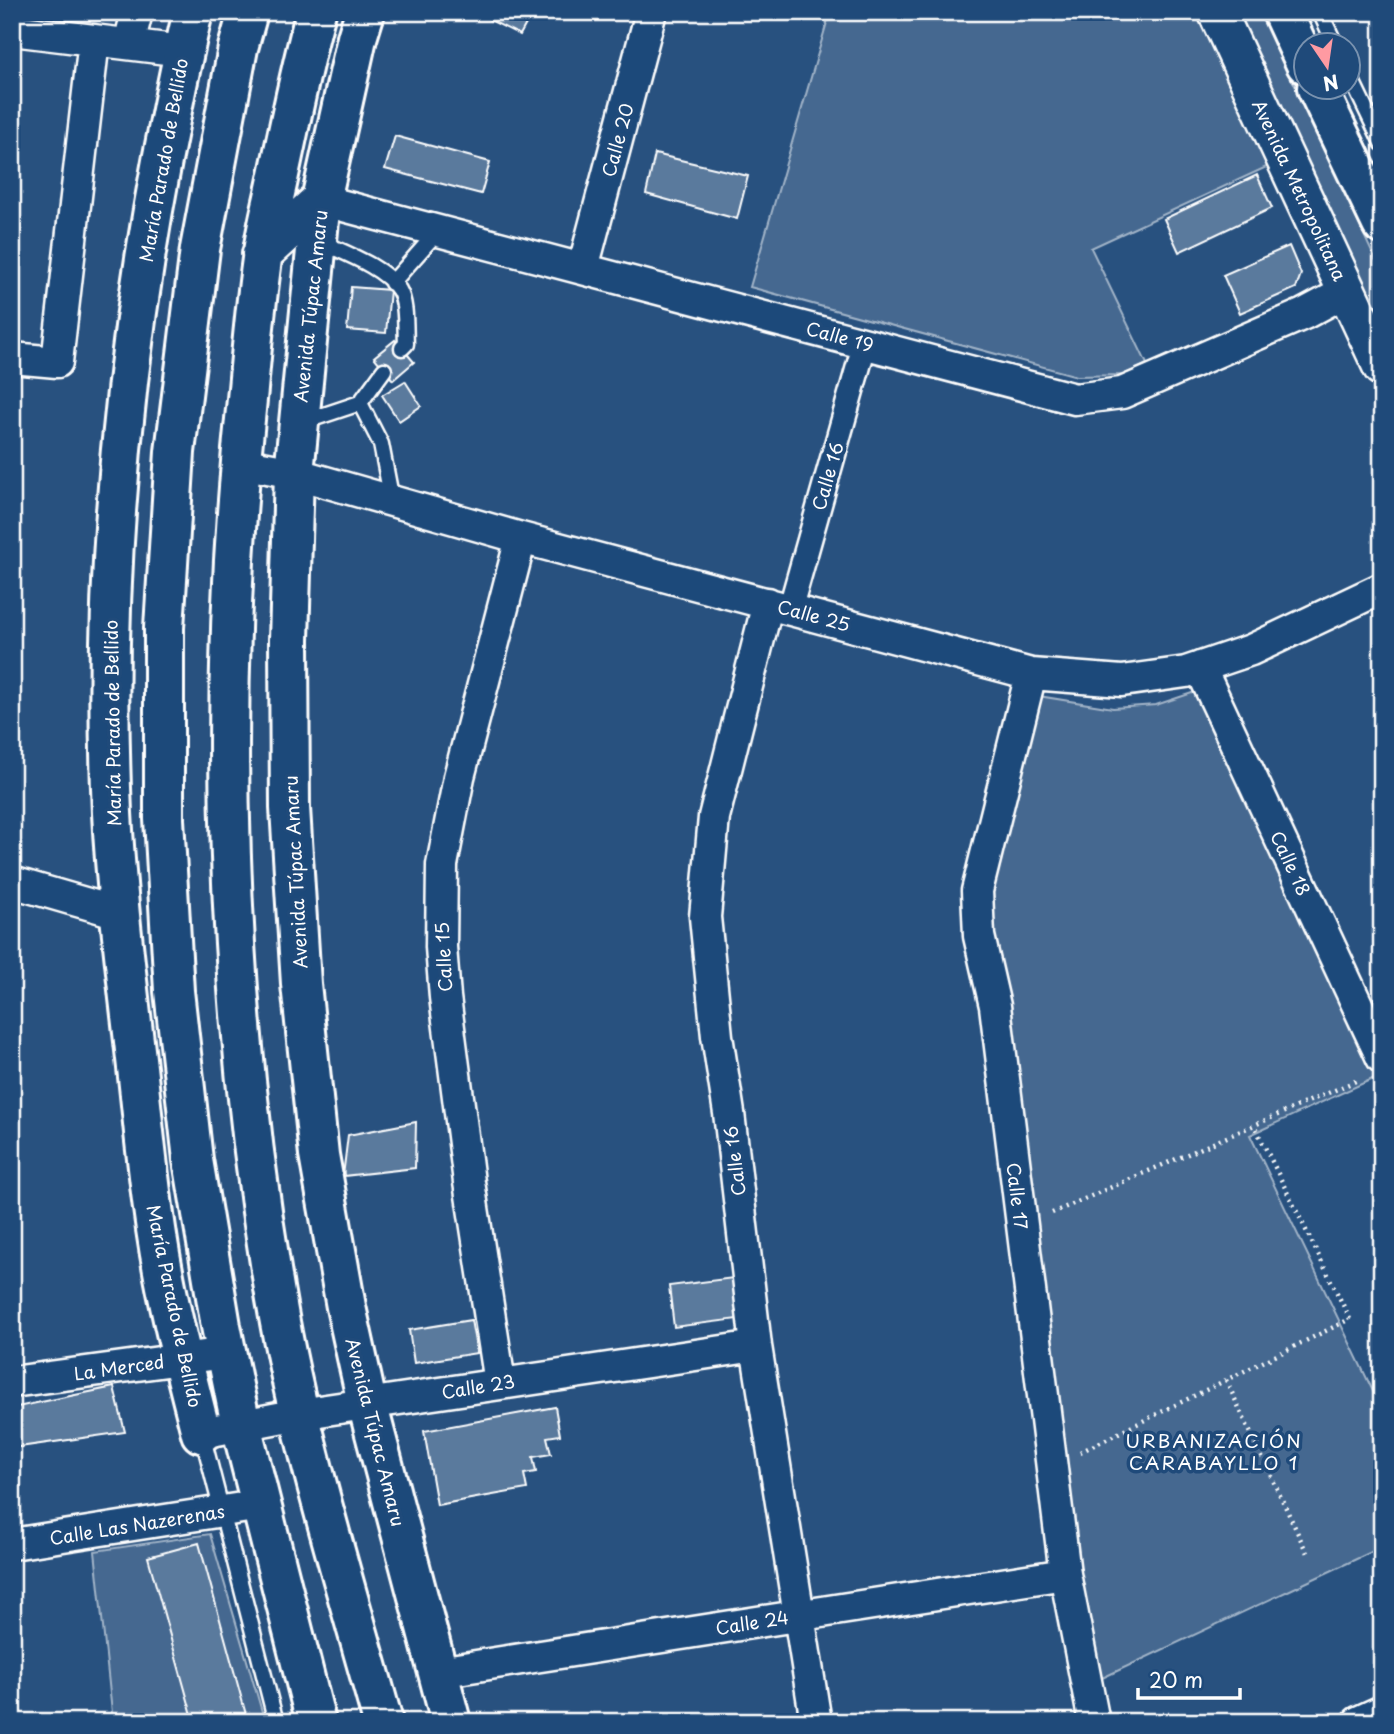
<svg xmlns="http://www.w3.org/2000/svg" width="1394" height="1734" font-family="'Playpen Sans',sans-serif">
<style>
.green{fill:#446890;stroke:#a2b4c8;stroke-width:2}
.building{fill:#5a7a9d;stroke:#fff;stroke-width:2}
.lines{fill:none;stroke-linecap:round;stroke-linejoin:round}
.service-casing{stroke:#fff;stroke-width:19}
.pedestrian-casing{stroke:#fff;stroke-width:28}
.minor-casing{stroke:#fff;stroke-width:35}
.tertiary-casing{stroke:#fff;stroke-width:42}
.secondary-casing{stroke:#fff;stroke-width:44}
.trunk-casing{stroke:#fff;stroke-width:44}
.path{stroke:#fff;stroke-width:4.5;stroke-dasharray:2 5;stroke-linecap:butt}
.service{stroke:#1f4a7a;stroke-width:14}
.pedestrian{stroke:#1f4a7a;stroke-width:23}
.minor{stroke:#1f4a7a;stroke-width:30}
.tertiary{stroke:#1f4a7a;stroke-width:37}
.secondary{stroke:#1f4a7a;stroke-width:38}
.trunk{stroke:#1f4a7a;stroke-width:38}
.labels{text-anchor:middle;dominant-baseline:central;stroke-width:7;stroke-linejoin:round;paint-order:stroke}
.street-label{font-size:18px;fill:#fff;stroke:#1f4a7a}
.neighbourhood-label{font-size:19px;letter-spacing:2px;fill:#fff;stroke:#1f4a7a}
</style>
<rect width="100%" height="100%" fill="#28517f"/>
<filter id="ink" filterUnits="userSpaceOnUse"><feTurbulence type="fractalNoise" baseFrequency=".0143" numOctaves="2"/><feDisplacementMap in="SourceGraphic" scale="14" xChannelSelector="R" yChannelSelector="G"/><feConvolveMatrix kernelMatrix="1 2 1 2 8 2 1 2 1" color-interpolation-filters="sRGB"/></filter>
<g filter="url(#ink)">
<!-- green -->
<path class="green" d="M830,12h369l74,152 -182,84 56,116 -24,11 -46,1 -327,-89z
M1234,12h27l121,262v50z
M1198,691l181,385 -129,59 132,275v137l-282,132 -23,-103 -10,-112 -63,-457 -15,-71v-43l49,-197 75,12 43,-3z
M210,1534l55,188h-152l-18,-171z"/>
<!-- building -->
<path class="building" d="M474,12h37l16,10 -7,13z
M395,136l95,26 -9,32 -96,-25z
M655,154l93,22 -11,43 -91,-25z
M1257,175l15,33 -93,44 -15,-33z
M1289,246l12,28 -5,14 -56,25 -17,-38z
M351,287l39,3 -4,43 -39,-3z
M395,340l19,22 -21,18 -19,-23z
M405,381l16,25 -22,15 -17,-26z
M416,1122l-1,46 -72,8 5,-41z
M733,1278l5,41 -64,8 -5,-41z
M471,1320l6,33 -63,10 -5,-33z
M114,1387l11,45 -113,16v-40z
M555,1407l5,28 -13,2 4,17 -18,3 3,15 -12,2 3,15 -90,16 -13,-74z
M199,1543l49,179h-54l-46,-165z"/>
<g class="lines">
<defs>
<path id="service" d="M1320,12l16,34
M1348,72l34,71
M319,241c23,11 66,26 80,49 8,14 6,38 7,54l-4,4
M392,283l46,-52
M360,403l21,41 11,57
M303,422l57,-19 24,-33
M202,1434l74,288"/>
<path id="pedestrian" d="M790,609l75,-266"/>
<path id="minor" d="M12,30l171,21
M129,44l8,-32
M321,200l754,199 47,-6 182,-79 43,-23
M583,268l68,-256
M12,358l45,4 37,-322
M240,463l54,10 227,65 510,136 91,7 64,-9 65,-22 131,-62
M768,603l-54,214 -9,100 12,119 12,77 27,233 60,376
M1200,667l182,391
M1031,674l-54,217 2,45 16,70 70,568 29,148
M12,882l107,31
M12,1382l214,-29
M500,1383l-31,-201 -24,-185 -4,-50 1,-82 17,-88 62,-239
M201,1433l98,-19 457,-68
M12,1544l249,-39
M438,1672l627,-98
M1358,1722l24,-11"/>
<path id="tertiary" d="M1217,12l165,355"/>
<path id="secondary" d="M193,12c-12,49 -21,99 -31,149 -41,215 -60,433 -50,652 4,79 14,158 23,237 7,59 12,119 21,179 10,69 28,137 45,204
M365,12l-8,26 -36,162 -27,273 -5,167 1,168 11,176 18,171 27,152 21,96 84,319
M1282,12l24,52
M1317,88l65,136"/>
<path id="trunk" d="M248,12l-10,36 -38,201 -25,203 -11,176v191l10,172 19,169 28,166 20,99 75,297
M316,12c-14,50 -24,102 -35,153 -6,31 -15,62 -19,94 -6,43 -10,86 -14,130 -33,304 -23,626 31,928 25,137 67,271 104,405
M262,254l59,-54"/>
</defs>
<!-- service casing -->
<use href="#service" class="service-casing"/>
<!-- pedestrian casing -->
<use href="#pedestrian" class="pedestrian-casing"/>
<!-- minor casing -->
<use href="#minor" class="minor-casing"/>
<!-- tertiary casing -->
<use href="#tertiary" class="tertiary-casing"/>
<!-- secondary casing -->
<use href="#secondary" class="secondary-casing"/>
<!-- trunk casing -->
<use href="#trunk" class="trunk-casing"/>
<!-- path -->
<path class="path" d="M1052,1213l306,-133
M1226,1380l81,173
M1080,1452l270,-133 -96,-194"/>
<!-- service -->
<use href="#service" class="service"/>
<!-- pedestrian -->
<use href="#pedestrian" class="pedestrian"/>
<!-- minor -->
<use href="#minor" class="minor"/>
<!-- tertiary -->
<use href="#tertiary" class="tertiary"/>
<!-- secondary -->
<use href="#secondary" class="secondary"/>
<!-- trunk -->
<use href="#trunk" class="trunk"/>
</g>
</g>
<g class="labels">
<!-- street labels -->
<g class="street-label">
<text transform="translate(617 140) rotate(-75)">Calle 20</text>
<text transform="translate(163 160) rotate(-80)">María Parado de Bellido</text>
<text transform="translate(1300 190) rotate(65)">Avenida Metropolitana</text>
<text transform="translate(310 306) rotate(-84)">Avenida Túpac Amaru</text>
<text transform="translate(840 336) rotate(15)">Calle 19</text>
<text transform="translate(827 476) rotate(-74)">Calle 16</text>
<text transform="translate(814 615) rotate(15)">Calle 25</text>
<text transform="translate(112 723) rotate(-91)">María Parado de Bellido</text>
<text transform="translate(1291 863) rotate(65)">Calle 18</text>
<text transform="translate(295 872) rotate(-93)">Avenida Túpac Amaru</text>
<text transform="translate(443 957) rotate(-93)">Calle 15</text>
<text transform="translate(734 1161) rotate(-97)">Calle 16</text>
<text transform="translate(1018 1196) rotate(83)">Calle 17</text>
<text transform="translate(175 1306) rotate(78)">María Parado de Bellido</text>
<text transform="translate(119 1367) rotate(-8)">La Merced</text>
<text transform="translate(478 1386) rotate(-9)">Calle 23</text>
<text transform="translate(376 1432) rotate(76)">Avenida Túpac Amaru</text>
<text transform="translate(137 1524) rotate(-9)">Calle Las Nazerenas</text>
<text transform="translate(752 1622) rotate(-9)">Calle 24</text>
</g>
<!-- neighbourhood labels -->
<g class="neighbourhood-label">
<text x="1214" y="1440">URBANIZACIÓN<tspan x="1214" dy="22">CARABAYLLO 1</tspan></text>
</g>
</g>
<!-- margin -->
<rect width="1394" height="1734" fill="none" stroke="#1f4a7a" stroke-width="42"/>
<rect x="21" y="21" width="1352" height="1692" fill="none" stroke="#fff" stroke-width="2.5" filter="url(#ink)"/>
<!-- north arrow -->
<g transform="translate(1327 66) rotate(167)"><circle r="33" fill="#1f4a7a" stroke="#7992af" stroke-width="2"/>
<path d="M0-5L12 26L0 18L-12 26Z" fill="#ff9aa2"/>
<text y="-10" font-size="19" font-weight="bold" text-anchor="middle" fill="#ffffff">N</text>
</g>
<!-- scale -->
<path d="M1138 1688v10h102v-10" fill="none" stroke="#ffffff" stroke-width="3.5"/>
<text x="1149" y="1688" font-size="21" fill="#ffffff" stroke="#1f4a7a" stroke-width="5" paint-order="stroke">20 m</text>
</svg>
